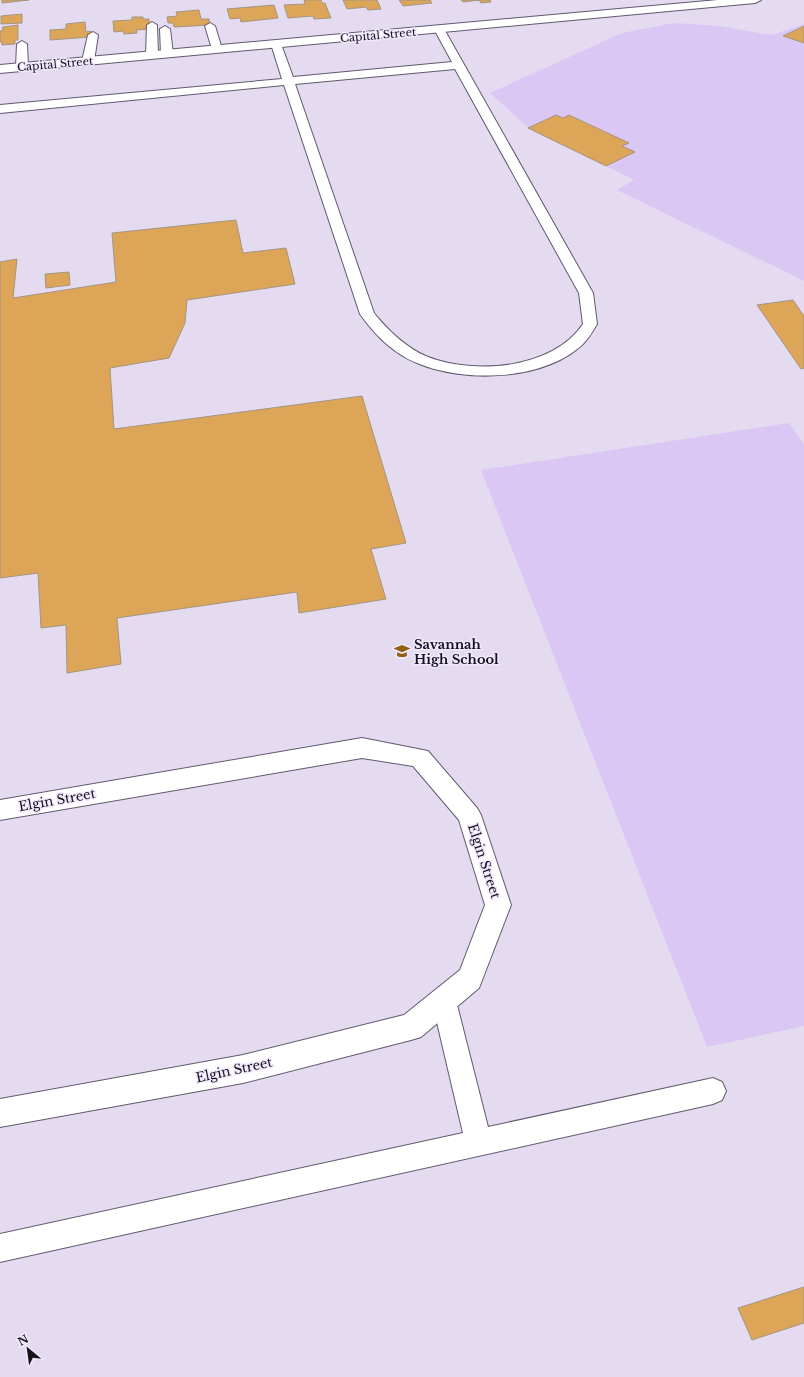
<svg xmlns="http://www.w3.org/2000/svg" width="804" height="1377" font-family="'Libre Baskerville',serif">
<style>
.green{fill:#dac7f4}
.building{fill:#dda557;stroke:#a39583}
.lines{fill:none;stroke-linecap:round;stroke-linejoin:round}
.lane-casing{stroke:#61596c;stroke-width:2}
.street-casing{stroke:#61596c;stroke-width:2}
.lane{fill:#fff;fill-rule:evenodd}
.street{fill:#fff;fill-rule:evenodd}
.labels{text-anchor:middle;dominant-baseline:central;stroke-width:3;stroke-linejoin:round;paint-order:stroke}
.far-street-label{font-size:11px;fill:#151219;stroke:#f1e8fe}
.poi-label{font-size:13px;font-weight:bold;fill:#151219;stroke:#f1e8fe;text-anchor:start}
.street-label{font-size:13px;fill:#151219;stroke:#f1e8fe}
</style>
<rect width="100%" height="100%" fill="#e4dbf1"/>
<!-- green -->
<path class="green" d="M674,23l45,3 53,9 32,-11v257l-187,-91 17,-10 -104,-51 -40,-36 132,-60z
M789,423l15,21v582l-97,21 -226,-577z"/>
<!-- building -->
<path class="building" d="M2,0h27l-27,3z
M304,0h17l1,3h3l6,15 -17,1 -1,-3 -25,2 -4,-13 21,-1z
M343,0h34l4,9 -13,1 -2,-3 -19,2z
M399,0h31l2,3 -29,3z
M461,0h29l1,2 -10,1 -2,-3 -16,2z
M274,5l4,13 -37,4 -1,-4 -10,1 -3,-10z
M199,10l2,9h8l1,6 -36,2 -1,-4h-5l-1,-6 10,-1 -1,-4z
M22,14v9l-21,1v-8z
M132,17h11v2h6l1,10 -14,1 1,3 -13,1 -1,-3 -9,1 -1,-11 19,-1z
M85,22l1,10 5,-1v6l-41,3v-10l16,-1v-5z
M18,25v15h-3v4l-13,1v-3h-2v-11h2l1,-4z
M804,26v17l-21,-7z
M556,115l7,3 6,-3 60,28 -7,3 13,6 -29,14 -78,-38z
M236,220l7,33 43,-5 9,36 -108,16 -2,23 -16,35 -59,10 4,61 248,-33 44,147 -35,6 15,50 -87,14 -2,-21 -180,26 4,46 -54,9 -1,-48 -25,3 -3,-55 -38,5v-316l17,-3 -4,39 103,-16 -4,-49z
M69,272l1,13 -24,3 -1,-14z
M793,300l11,16v52l-3,1 -44,-64z
M804,1287v36l-52,17 -14,-32z"/>
<g class="lines">
<defs>
<path id="lane" d="M152,22l5,3 1,30 -6,3 -6,-3 1,-30z
M210,23l5,3 7,23 -1,2h-8l-1,-2 -7,-23z
M165,26l5,3 3,25 -6,3 -6,-3 -1,-25z
M439,26l5,3 149,264 4,31c-4,7 -8,14 -14,20 -39,37 -119,39 -166,19 -23,-9 -43,-29 -57,-49l-76,-229 -284,28v-8l282,-26 -11,-35 5,-3 5,3 12,33 159,-15 -18,-33zM455,69l124,224 4,31c-30,45 -108,51 -155,33 -20,-8 -37,-24 -50,-39l-4,-5 -79,-229z
M93,32l5,3 -4,26 -6,3 -6,-3 6,-26z
M22,41l5,3 1,23 -6,3 -6,-3 1,-23z
M444,989l9,4 3,8 32,126 225,-49 9,4 4,9 -4,9 -9,4 -713,158v-28l463,-101 -31,-132 3,-8z"/>
<path id="street" d="M718,0h43l-6,3 -755,70v-8z
M362,738l66,13 49,57 4,7 30,90 -32,83 -58,49 -10,3 -168,43 -243,44v-28l243,-44 161,-40 56,-45 25,-65 -26,-85 -46,-54 -51,-8 -362,62v-20z"/>
</defs>
<!-- lane casing -->
<use href="#lane" class="lane-casing"/>
<!-- street casing -->
<use href="#street" class="street-casing"/>
<!-- lane -->
<use href="#lane" class="lane"/>
<!-- street -->
<use href="#street" class="street"/>
</g>
<!-- icons -->
<defs>
<symbol id="school-bare" viewBox="-9 -9 18 18"><path d="M0-5L7-2L0 1L-7-2ZM-4 1L0 2.5L4 1V4Q0 6-4 4Z" fill="#91610f" stroke="#f1e8fe" stroke-width="2.5" paint-order="stroke"/></symbol>
</defs>
<g fill-rule="evenodd">
<use href="#school-bare" x="391" y="640" width="22" height="22"/>
</g>
<g class="labels">
<!-- far-street labels -->
<g class="far-street-label">
<text transform="translate(378 35) rotate(-5)">Capital Street</text>
<text transform="translate(55 64) rotate(-5)">Capital Street</text>
</g>
<!-- poi labels -->
<g class="poi-label">
<text x="414" y="644">Savannah<tspan x="414" dy="15">High School</tspan></text>
</g>
<!-- street labels -->
<g class="street-label">
<text transform="translate(57 800) rotate(-10)">Elgin Street</text>
<text transform="translate(484 861) rotate(72)">Elgin Street</text>
<text transform="translate(234 1070) rotate(-12)">Elgin Street</text>
</g>
</g>
<!-- north arrow -->
<g transform="translate(28 1349) rotate(331)" stroke="#f1e8fe" stroke-width="3" paint-order="stroke">
<path d="M0-3L7 15L0 10L-7 15Z" fill="#151219"/>
<text y="-6" font-size="11" font-weight="bold" text-anchor="middle" fill="#151219">N</text>
</g>
</svg>
